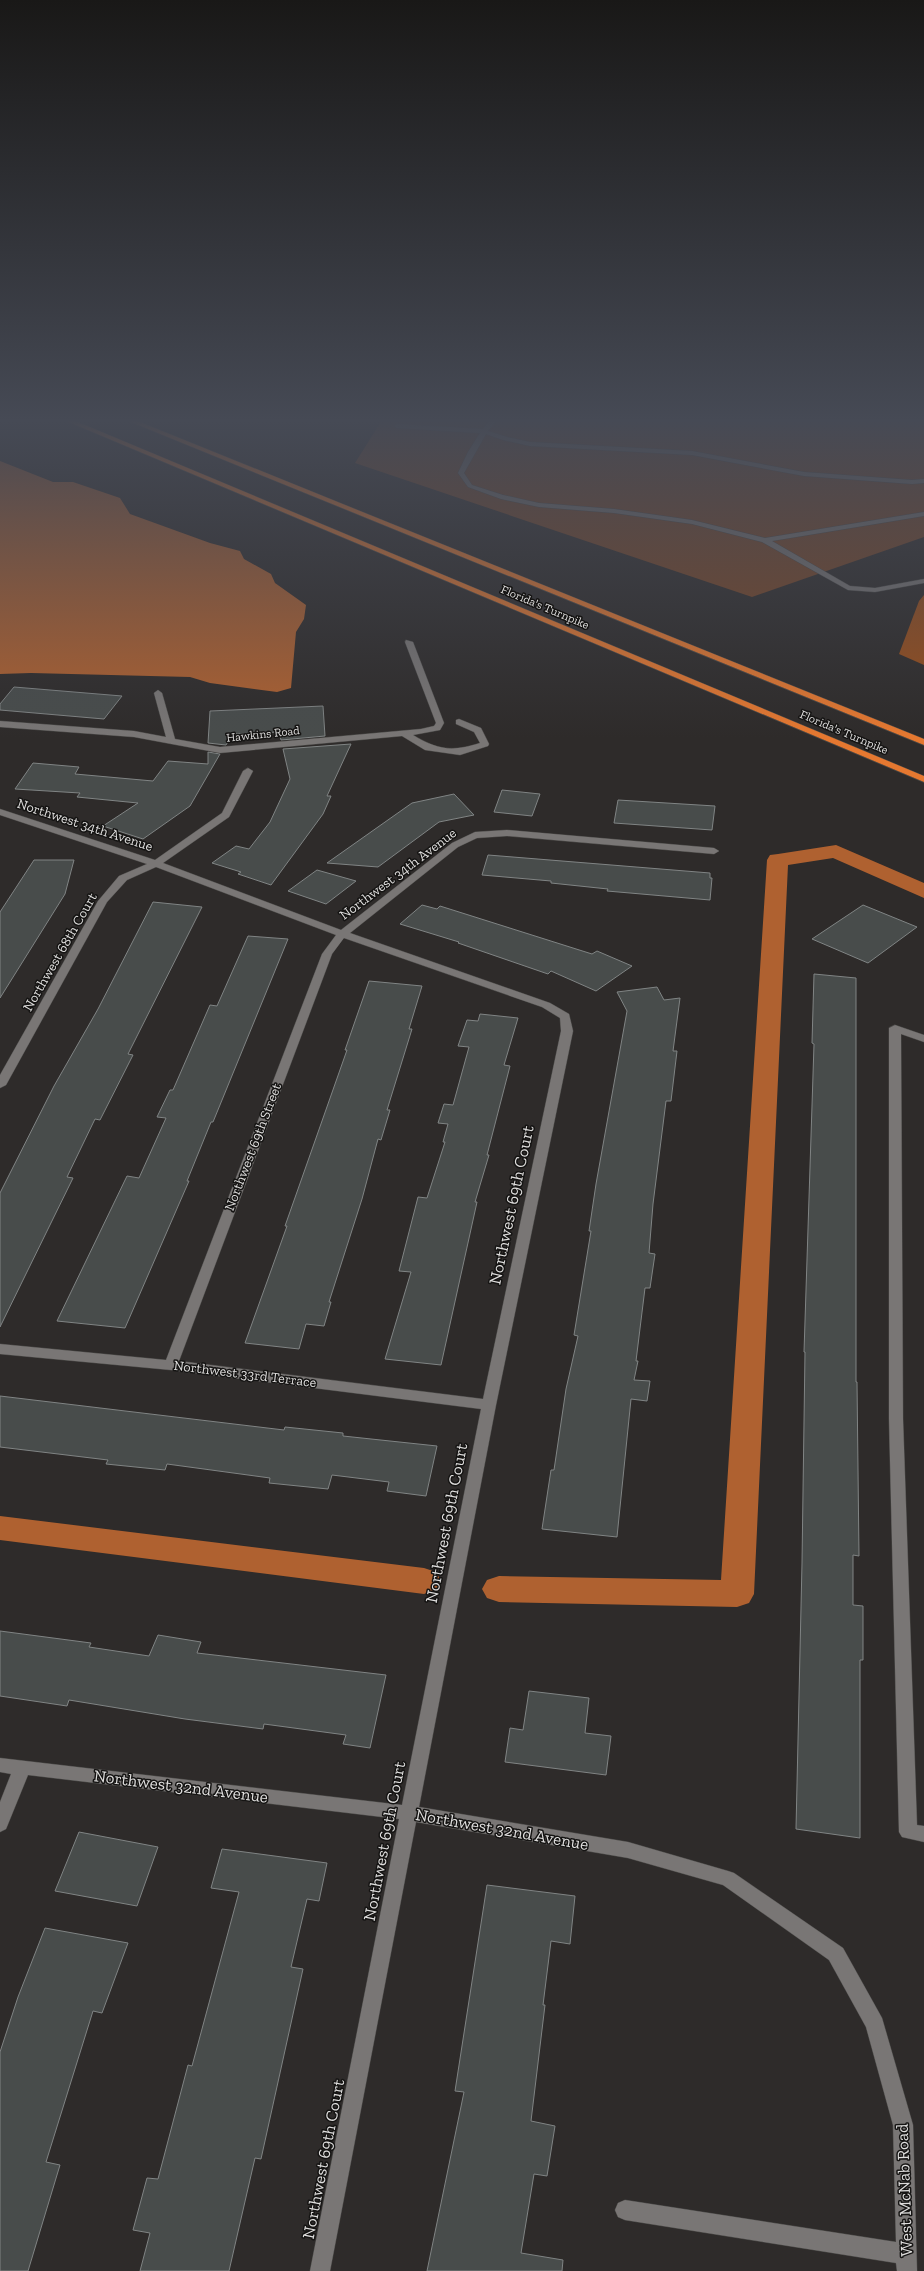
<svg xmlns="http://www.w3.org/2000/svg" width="924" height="2271" font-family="'Zilla Slab',serif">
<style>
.green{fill:#7a4626}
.forest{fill:#994e1b}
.water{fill:#af6130}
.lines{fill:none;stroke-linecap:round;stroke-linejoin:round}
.canal{fill:#af6130;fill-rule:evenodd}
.building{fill:#484c4b;stroke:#808484}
.minor-casing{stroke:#4a4947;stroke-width:1}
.highway-casing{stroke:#4a4947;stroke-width:1}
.minor{fill:#797675;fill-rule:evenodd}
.highway{fill:#e57830;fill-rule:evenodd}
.labels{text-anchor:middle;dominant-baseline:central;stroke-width:3;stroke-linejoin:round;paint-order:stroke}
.far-street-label{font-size:12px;fill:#dfdedd;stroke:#151413}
.street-label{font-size:14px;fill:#dfdedd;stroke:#151413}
.near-street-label{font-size:17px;fill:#dfdedd;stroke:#151413}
</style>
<rect width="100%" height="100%" fill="#2e2b2a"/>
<!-- green -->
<path class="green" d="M382,420h542v117l-172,60 -397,-134z"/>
<!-- forest -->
<path class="forest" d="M924,595v70l-25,-11 20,-53z"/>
<!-- water -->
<path class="water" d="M0,461l53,21h20l47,16 10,16 80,29 30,8 4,8 27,15 4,9 31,22 -2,14 -8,13 -5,56 -14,4 -67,-9 -20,-6 -159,-4 -31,1z"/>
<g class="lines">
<!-- canal -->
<path class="canal" d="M836,845l88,38v15l-91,-40 -45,7 -34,729 -5,9 -12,4 -238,-5 -12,-4 -5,-9 5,-9 12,-4 222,4 46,-720 3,-5 8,-1z
M0,1516l424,52 12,4 5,9 -5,9 -12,4 -424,-54z"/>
</g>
<!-- building -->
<path class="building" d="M14,687l108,9 -18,23 -104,-9v-6z
M323,706l2,30 -44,4 -2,-8 -46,2 -7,11 -18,-2 2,-32z
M351,744l-24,52h4l-8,18 -52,71 -33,-11 3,-2 -29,-9 24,-17 13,3 21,-27 20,-43 -7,-30z
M208,752l12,2 -30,52 -47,33 -40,-13 35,-23 -61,-6 3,-4 -65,-4 18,-26 46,4 -4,7 78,7 15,-20 40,3z
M502,790l38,4 -8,22 -38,-4z
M454,794l20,21 -35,7 -61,45 -51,-4 85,-60z
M618,800l97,6 -3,24 -98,-7z
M488,855l222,18v5h2l-2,22 -103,-9 1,-2 -57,-6v-2l-69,-6z
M34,860h40l-9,34 -65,104v-86z
M317,870l39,11 -30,23 -38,-13z
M153,902l49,5 -74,147 5,1 -33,65 -5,-1 -28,58 6,1 -73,149v-134l54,-107 44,-77z
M422,905l15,4 3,-3 152,48 5,-3 35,15 -36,25 -45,-20 -3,3 -90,-31 1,-1 -59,-18z
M863,905l54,22 -49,36 -56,-24z
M248,936l40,3 -75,183h-2l-24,59h2l-64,147 -68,-7 70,-145 12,2 27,-60 -9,-1 13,-27h3l37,-85 7,1z
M814,974l42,4v404h1l2,174 -6,-1v50l10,1v54h-3v178l-64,-9 6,-266 3,-211h-1l10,-308 -2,-1z
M369,981l53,5 -13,43h3l-25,81h3l-9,30 -3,-1 -16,60 -33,103h2l-7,24 -18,-2 -7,25 -54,-6 42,-117h-2l62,-176h-2z
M657,987l7,13 16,-2 -7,53h4l-6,50h-5l-13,103 -4,49 6,1 -5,34h-5l-9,73h2l-4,19 16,1 -3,20 -16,-2 -14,138 -75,-8 9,-59h3l12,-81 12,-53 -4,-1 17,-104h-2l7,-47 31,-173 -10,-19z
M480,1014l38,4 -14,47 6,1 -23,89h2l-14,47h2l-36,163 -56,-6 26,-87 -12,-1 19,-74 9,1 18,-56h-2l5,-18 -10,-1 6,-19 9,1 16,-58 -11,-1 9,-26 11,1z
M0,1396l284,34 1,-3 58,6v3l94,10 -11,50 -39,-5 2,-9 -57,-7 -4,14 -59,-6 1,-5 -103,-14 -2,6 -59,-6 2,-4 -108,-13z
M0,1631l91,12 -2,4 60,9 9,-21 43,7 -4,11 189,22 -16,73 -27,-4 3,-9 -82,-11 -1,5 -78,-10 -116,-19 -2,6 -67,-10z
M529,1691l60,7 -4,35 26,3 -5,39 -101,-13 5,-34 13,2z
M79,1832l79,15 -21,59 -82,-15z
M222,1849l105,14 -8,38 -12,-2 -16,68 12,2 -42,190 -6,-1 -26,113h-89l10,-38 -17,-3 14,-52 11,1 30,-114 4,1 47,-174 -28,-4z
M487,1885l88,11 -5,48 -19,-3 -8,64h2l-14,116 24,5 -8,50 -13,-2 -13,79 42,7 -1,11h-135l37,-179 -9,-1z
M45,1928l83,15 -26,70 -9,-2 -47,151 14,3 -32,106h-28v-219l18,-55z"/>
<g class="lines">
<defs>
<path id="minor" d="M490,420h7l-9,11 19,6 23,5 162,9 112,21 108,8 12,-1v4l-12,1 -108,-8 -112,-21 -162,-9 -27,-6 -17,-6 -22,39 8,12 31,10 36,8 75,6 78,11 73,18 159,-26v4l-152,25 78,45 25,2 49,-9v4l-49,9 -27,-2 -86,-48 -70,-18 -78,-11 -75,-6 -38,-8 -33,-12 -10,-14 10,-21 12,-19 -83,-5 -3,-2 3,-2 86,5z
M406,640l7,2 31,81 -4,7 -27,5c25,15 39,17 67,8l-6,-11 -18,-8v-4l3,-1 22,9 8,16 -1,2 -28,9 -35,-5 -23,-14 -182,17 -86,-16 -134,-10v-6l134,10 32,6 -12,-44 4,-3 4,3 13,46 45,8 201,-18 13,-3 2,-3 -31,-81z
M248,768l5,3 -24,46 -66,46 178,67 111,-87 23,-11 32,-2 207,18 5,3 -5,3 -207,-18 -30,2 -19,9 -108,86 200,70 19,11 4,17 -77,374 -77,402 209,35 100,29 6,2 109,75 39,70 31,107 4,146h-20l-1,-8 -271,-43 -7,-3 -3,-7 3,-7 7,-3 271,42 -3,-117 -27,-98 -37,-67 -106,-75 -95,-27 -212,-36 -86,449h-20l89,-452 -371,-44 -22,54 -6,3v-30l11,-28 -11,-2v-14l402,47 79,-396 -310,-39 -171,-16v-10l166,16 156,-406 14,-19 -180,-68 -29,13 -20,22 -101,183 -6,3v-13l98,-174 21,-25 28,-12 -147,-49v-6l155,51 67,-47 21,-42zM344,938l198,69 18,11 1,13 -78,368 -304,-38 153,-407z
M895,1025l29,10v7l-23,-8 2,385 14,406 7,1v16l-22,-5 -3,-5 -10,-413v-391z"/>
<path id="highway" d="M64,420h9l851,356v6z
M126,420h9l789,319v6z"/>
</defs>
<!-- minor casing -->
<use href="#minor" class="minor-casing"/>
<!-- highway casing -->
<use href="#highway" class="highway-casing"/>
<!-- minor -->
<use href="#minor" class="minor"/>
<!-- highway -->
<use href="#highway" class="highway"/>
</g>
<!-- sky -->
<linearGradient id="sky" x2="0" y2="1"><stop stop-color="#191817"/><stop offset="0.57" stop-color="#464a55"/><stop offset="1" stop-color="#464a55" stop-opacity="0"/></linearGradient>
<rect width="924" height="738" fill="url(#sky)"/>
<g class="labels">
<!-- far-street labels -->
<g class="far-street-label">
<text transform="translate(545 607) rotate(23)">Florida's Turnpike</text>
<text transform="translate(844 732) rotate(23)">Florida's Turnpike</text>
<text transform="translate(263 734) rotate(-6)">Hawkins Road</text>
</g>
<!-- street labels -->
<g class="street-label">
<text transform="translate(85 825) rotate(18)">Northwest 34th Avenue</text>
<text transform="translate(398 874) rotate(-37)">Northwest 34th Avenue</text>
<text transform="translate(60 952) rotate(-60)">Northwest 68th Court</text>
<text transform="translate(253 1147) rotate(-69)">Northwest 69th Street</text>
<text transform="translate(245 1374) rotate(7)">Northwest 33rd Terrace</text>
</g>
<!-- near-street labels -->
<g class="near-street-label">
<text transform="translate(511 1205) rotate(-78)">Northwest 69th Court</text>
<text transform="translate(446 1523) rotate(-79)">Northwest 69th Court</text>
<text transform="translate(181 1786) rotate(7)">Northwest 32nd Avenue</text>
<text transform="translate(502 1829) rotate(10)">Northwest 32nd Avenue</text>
<text transform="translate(384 1841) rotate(-79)">Northwest 69th Court</text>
<text transform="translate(323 2159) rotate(-79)">Northwest 69th Court</text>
<text transform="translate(904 2190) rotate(-92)">West McNab Road</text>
</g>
</g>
</svg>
